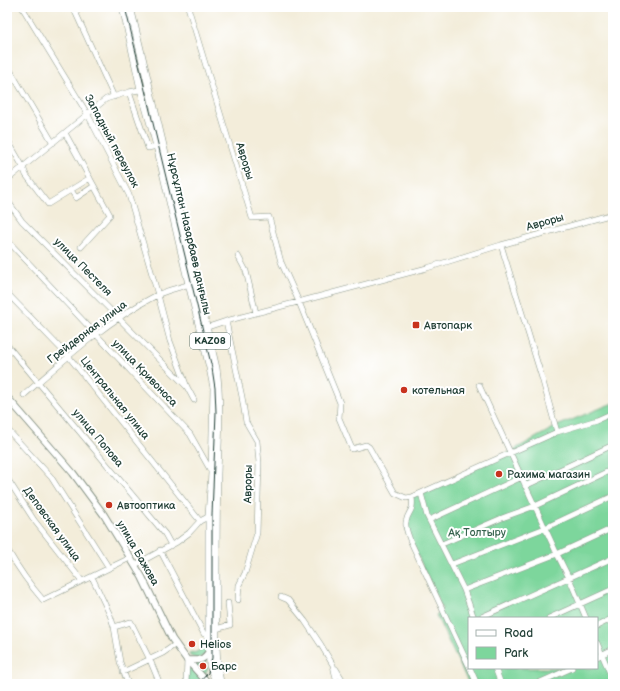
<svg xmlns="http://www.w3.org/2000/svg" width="620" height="691" font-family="'Balsamiq Sans',sans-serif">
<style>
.green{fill:#7dd69c;stroke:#4e8a68;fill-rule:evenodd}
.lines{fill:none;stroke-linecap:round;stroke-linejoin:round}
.minor-casing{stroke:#899587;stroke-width:6}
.major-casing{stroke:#899587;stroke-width:8}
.highway-casing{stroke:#899587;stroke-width:8}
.minor{stroke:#fff;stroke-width:5}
.major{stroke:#fff;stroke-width:6}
.highway{stroke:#fff;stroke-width:7}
.tram{stroke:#1f3d34;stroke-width:1}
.poi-dot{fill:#c8321e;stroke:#fff;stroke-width:1.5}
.labels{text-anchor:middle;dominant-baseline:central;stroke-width:4;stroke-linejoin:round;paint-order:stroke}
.shield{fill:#fff;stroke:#627771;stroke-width:1}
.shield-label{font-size:10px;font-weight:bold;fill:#1f3d34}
.street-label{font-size:11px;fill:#1f3d34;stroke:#fff}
.poi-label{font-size:11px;fill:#1f3d34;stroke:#fff;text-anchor:start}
.park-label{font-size:11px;fill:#36634e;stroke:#fff}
</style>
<rect width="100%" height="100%" fill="#fff"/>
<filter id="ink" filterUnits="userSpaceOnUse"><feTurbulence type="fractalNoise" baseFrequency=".025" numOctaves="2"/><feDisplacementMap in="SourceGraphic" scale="8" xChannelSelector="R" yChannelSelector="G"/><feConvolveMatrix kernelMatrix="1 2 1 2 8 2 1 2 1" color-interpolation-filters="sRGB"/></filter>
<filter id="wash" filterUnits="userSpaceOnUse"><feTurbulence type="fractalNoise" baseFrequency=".012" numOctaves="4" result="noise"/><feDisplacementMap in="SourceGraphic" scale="16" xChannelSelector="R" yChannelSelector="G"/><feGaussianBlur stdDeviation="0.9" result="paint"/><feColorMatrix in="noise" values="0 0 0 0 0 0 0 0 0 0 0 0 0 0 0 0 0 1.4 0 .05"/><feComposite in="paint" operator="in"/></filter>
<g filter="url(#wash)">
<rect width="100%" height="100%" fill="#f3edda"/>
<!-- green -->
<path class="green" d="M613,403v281h-144l-33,-69 6,-6 -36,-79 6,-33 98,-45 47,-26zM469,618h128v50h-128z
M200,647h5l1,4 -1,4 -8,4 -7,-3 -1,-2 3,-2 2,1 6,-3z
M205,660l3,8 -3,7 -12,-11z
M187,663l15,15 -7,6h-8z"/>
</g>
<g filter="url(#ink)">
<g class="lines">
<defs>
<path id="minor" d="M22,7l66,108 41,80 29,100 12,46 17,46
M73,7l41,90
M188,7l64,211 17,-1 12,45 18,40 41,101 -1,15 13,31 14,-4 3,2 26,46 11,5 6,-1 145,-65 -15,-54 -41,-133
M7,65l46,78
M129,92l19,56 9,-2
M65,133l45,82 -29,32
M7,139l16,28 3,8 22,29 42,-26
M7,180l99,-81 23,-7 20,-4
M71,190l5,8 18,-12
M7,200l15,21 165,166 7,13
M7,240l183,194 22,39
M238,256l8,15 10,42
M7,293l62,64 131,164
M226,321l16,76 4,25 11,19 2,22 -2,70 -12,40 -6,12 -1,15
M205,328l21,-7 201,-53 74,-23 112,-31
M7,345l158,189 6,11
M479,385l78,169 12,24 17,40
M24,395c41,-36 84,-75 133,-100 10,-5 22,-7 32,-11
M7,429l44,48 58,91
M557,432l40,-12 16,-7
M7,478l27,42 48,61
M525,486l88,-41
M421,493l6,23 37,74 10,28
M412,497c2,16 -4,13 -6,25 -1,6 2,12 4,18l59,126
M429,520l93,-43
M442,544l60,-26 33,-12 78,-37
M7,549c11,19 22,35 36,51l87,-42
M160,550l44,84 5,2
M452,564l93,-36 68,-32
M135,565l42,-23 12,-9 11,-12 16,-8
M92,577l18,38 4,12 6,35 8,22
M464,590l93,-36 56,-26
M281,597l7,3 17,21 16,24 12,20 4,19
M479,618l134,-60
M549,618l64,-29
M597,626l16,-8
M114,627l17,-5 19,38 10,24
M216,629l14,-4 -2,-22
M597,643l16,37
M597,657l16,-8
M470,668l7,16
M495,668l6,16
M336,669l9,15
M123,672l40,-19 13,-9
M186,684l1,-24
M536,684l36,-16
M605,684l8,-3"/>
<path id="major" d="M7,397l66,76 31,42 38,62 30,62 15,21 22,24
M187,660c13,1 16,1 23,-10"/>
<path id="highway" d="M123,7l18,82 16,57 32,138 21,84 4,20 -2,85 -3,43v120l1,30 7,18
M130,7l86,361c5,36 2,71 1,106 -1,40 -1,80 -1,120 0,29 -2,59 4,88"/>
</defs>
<!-- minor casing -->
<use href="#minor" class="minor-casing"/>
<!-- major casing -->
<use href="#major" class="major-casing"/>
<!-- highway casing -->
<use href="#highway" class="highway-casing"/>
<!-- minor -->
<use href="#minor" class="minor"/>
<!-- major -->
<use href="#major" class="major"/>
<!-- highway -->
<use href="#highway" class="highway"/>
<!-- tram -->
<path class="tram" d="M125,7l87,361 3,20 1,24 -4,103v143l-4,15 -10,11"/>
</g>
</g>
<!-- markers -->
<g class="poi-dot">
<rect x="412" y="321" width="8" height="8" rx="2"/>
<circle cx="404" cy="390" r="4"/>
<circle cx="499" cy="474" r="4"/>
<circle cx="109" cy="505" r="4"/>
<circle cx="192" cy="644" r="4"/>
<circle cx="203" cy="666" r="4"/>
</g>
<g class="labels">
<!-- shield labels -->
<rect class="shield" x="190" y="333" width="40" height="16" rx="3"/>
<g class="shield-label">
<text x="210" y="341">KAZ08</text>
</g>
<!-- street labels -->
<g class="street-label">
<text transform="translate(112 141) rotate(62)">Западный переулок</text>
<text transform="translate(245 161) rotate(73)">Авроры</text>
<text transform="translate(545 222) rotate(-16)">Авроры</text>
<text transform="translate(189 234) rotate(77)">Нұрсұлтан Назарбаев даңғылы</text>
<text transform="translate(83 267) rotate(45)">улица Пестеля</text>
<text transform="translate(87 332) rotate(-37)">Грейдерная улица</text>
<text transform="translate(145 373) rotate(46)">улица Кривоноса</text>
<text transform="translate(115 398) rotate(51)">Центральная улица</text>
<text transform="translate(98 438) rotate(50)">улица Попова</text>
<text transform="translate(248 484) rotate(-89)">Авроры</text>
<text transform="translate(52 524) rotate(54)">Деповская улица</text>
<text transform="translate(138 553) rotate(60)">улица Бажова</text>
</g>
<!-- poi labels -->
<g class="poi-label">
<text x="424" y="325">Автопарк</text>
<text x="412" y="390">котельная</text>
<text x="507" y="474">Рахима магазин</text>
<text x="117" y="505">Автооптика</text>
<text x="200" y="644">Helios</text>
<text x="211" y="666">Барс</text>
</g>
<!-- park labels -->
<g class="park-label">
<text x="477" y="532">Ақ Толтыру</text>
</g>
</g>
<!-- margin -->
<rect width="620" height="691" fill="none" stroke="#fff" stroke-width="24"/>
<!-- legend -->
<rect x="468" y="617" width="130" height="52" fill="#ffffff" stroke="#a5b1ae"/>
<rect x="476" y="630" width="20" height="6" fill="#ffffff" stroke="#a5b1ae"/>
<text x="504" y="637" font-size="12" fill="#1f3d34">Road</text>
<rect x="476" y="647" width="20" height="12" fill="#7dd69c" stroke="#a5b1ae"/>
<text x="504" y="657" font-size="12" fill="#1f3d34">Park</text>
</svg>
